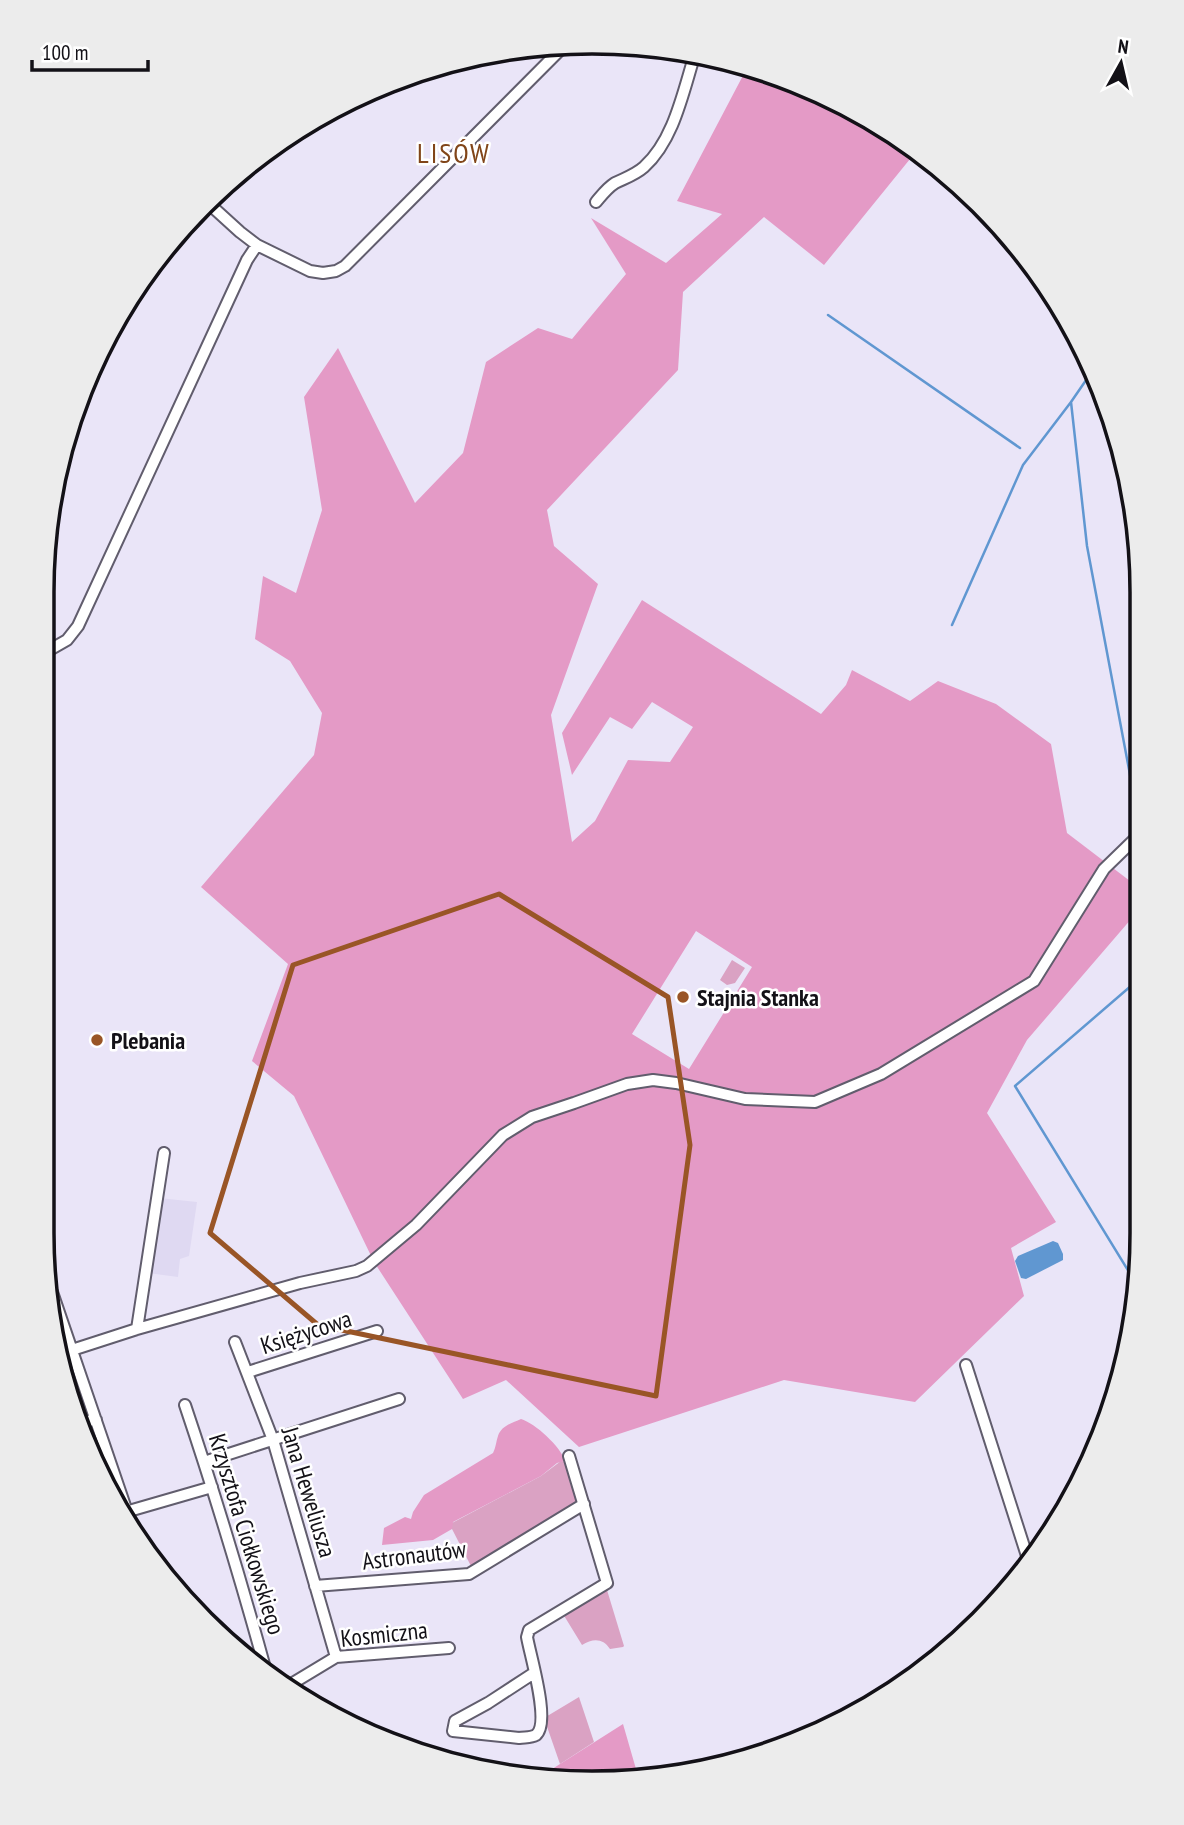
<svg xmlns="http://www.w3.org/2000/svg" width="1184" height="1825" font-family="'PT Sans Narrow',sans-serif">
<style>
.built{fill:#dfd9f2}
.green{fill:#daa2c3}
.forest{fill:#e49ac6;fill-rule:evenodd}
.water{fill:#6097d1}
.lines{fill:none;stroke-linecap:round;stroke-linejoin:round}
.stream{stroke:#6097d1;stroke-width:2.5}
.minor-casing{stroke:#615d6d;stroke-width:14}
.minor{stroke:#fff;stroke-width:10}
.marked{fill:none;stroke:#995526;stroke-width:5;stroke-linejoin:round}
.poi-dot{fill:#995526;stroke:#fff;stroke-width:2.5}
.labels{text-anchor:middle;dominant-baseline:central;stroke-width:5;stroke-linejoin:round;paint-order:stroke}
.poi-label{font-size:24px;font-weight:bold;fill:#131117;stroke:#fff;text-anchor:start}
.street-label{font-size:24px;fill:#131117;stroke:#fff}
.quarter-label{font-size:28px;letter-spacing:2px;fill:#814519;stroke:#fff}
.rim{fill:none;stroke:#131117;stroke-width:3.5}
</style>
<rect width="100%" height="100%" fill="#eae5f8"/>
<!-- built -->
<path class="built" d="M159,1198l38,4 -8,54 -9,3 -2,18 -30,-4z"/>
<!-- green -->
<path class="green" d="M732,960l13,8 -10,15 -8,2 -7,-5z
M561,1461l6,1 10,38 -1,5 -104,63 -20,-39v-6l89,-47z
M605,1590h2l17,56 -1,1 -13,2c-7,-11 -17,-11 -28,-4l-19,-31z
M579,1697l15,45 -34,22 -16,-46z"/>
<!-- forest -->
<path class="forest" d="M748,66l20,5 99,44 22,17 21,27 -86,106 -60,-48 -81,75 -5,78 -131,140 7,36 44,38 -47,131 21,127 23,-21 33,-61 42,2 23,-35 -41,-25 -20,27 -22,-12 -38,58 -10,-42 80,-133 179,114 25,-29 6,-15 58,31 28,-20 58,23 55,40 16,89 63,48 2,37 -105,122 -40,73 69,109 -45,26 13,48 -109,106 -131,-22 -205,67 -73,-67 -43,19 -89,-137 -80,-166 -42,-35 36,-97 -87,-77 113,-132 8,-42 -32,-52 -35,-22 8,-63 33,17 26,-83 -18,-113 34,-49 77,155 48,-50 23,-91 52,-34 34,11 54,-65 -35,-56 75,45 56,-49 -45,-13zM696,931l56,36 -63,102 -57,-35z
M521,1419c14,4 40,28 44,42l-8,2 -16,13 -88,46 -1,7 -19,11 -51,5 2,-17 21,-11 6,2 2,-7 11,-17 69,-42c3,-6 3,-11 5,-17 3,-10 14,-13 23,-17z
M623,1724l13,45 -10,6 -70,7 -18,-4z"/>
<!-- water -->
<path class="water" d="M1053,1241l5,2 5,11v6l-37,19 -5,-1 -6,-17 3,-5z"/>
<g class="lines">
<!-- stream -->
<path class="stream" d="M828,315l192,133
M1093,370l-22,32 16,144 47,250 6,14
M952,625l71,-160 48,-63
M1137,1285l-122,-199 124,-107"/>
<defs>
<path id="minor" d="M207,202l33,30 17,13 53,26 13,2 13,-2 9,-5 13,-13 208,-209
M596,202c6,-7 11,-14 19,-19 10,-5 20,-8 29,-16 30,-27 39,-75 51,-113
M46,652l21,-12 11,-14 169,-366 10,-15
M52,1292l85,249
M137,1329l27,-176
M235,1342l38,98 63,217
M72,1350l65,-21 163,-46 56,-12 11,-5 49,-41 87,-90 29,-18 42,-14 53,-19 26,-4 23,3 69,16 70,3 66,-28 153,-93 70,-112 36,-35
M966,1365l62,194
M248,1372l129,-41
M185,1405c30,89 57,179 82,270
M77,1422l19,-2
M204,1462l195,-63
M122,1513l90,-26
M315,1586l154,-12 115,-70
M534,1673l-46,30 -33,18 -2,10 66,7c6,-1 12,0 17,-3 15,-12 -6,-80 -9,-98l2,-7 78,-47 -38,-127
M288,1686l48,-29 113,-9"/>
</defs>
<!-- minor casing -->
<use href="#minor" class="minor-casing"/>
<!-- minor -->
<use href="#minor" class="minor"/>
</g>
<!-- marked area -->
<path class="marked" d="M499,894l169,103 22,148 -34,251 -338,-71 -108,-92 83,-268z"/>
<!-- markers -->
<g class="poi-dot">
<circle cx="683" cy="997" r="7"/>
<circle cx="97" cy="1040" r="7"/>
</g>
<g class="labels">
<!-- poi labels -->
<g class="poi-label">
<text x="697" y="997">Stajnia Stanka</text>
<text x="111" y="1040">Plebania</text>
</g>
<!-- street labels -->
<g class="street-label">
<text transform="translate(306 1332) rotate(-18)">Księżycowa</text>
<text transform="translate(309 1492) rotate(73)">Jana Heweliusza</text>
<text transform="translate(247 1534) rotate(73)">Krzysztofa Ciołkowskiego</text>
<text transform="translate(414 1555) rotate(-7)">Astronautów</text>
<text transform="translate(384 1634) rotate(-6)">Kosmiczna</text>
</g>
<!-- quarter labels -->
<g class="quarter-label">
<text x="454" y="152">LISÓW</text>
</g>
</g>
<!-- crop -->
<path d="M0 0H1184V1825H0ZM592 54H592A538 538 0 0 1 1130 592V1233A538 538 0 0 1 592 1771H592A538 538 0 0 1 54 1233V592A538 538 0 0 1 592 54Z" fill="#ececec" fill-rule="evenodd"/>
<path class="rim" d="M592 54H592A538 538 0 0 1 1130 592V1233A538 538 0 0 1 592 1771H592A538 538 0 0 1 54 1233V592A538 538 0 0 1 592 54Z"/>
<!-- north arrow -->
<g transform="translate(1121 63) rotate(8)" stroke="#ffffff" stroke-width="5" paint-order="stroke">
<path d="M0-5L12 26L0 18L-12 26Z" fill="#131117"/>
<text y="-10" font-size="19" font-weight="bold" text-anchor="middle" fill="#131117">N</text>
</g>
<!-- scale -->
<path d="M32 60v10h116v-10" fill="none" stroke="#131117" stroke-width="3.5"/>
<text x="42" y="60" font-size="21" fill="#131117" stroke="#ffffff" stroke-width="5" paint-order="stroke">100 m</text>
</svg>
